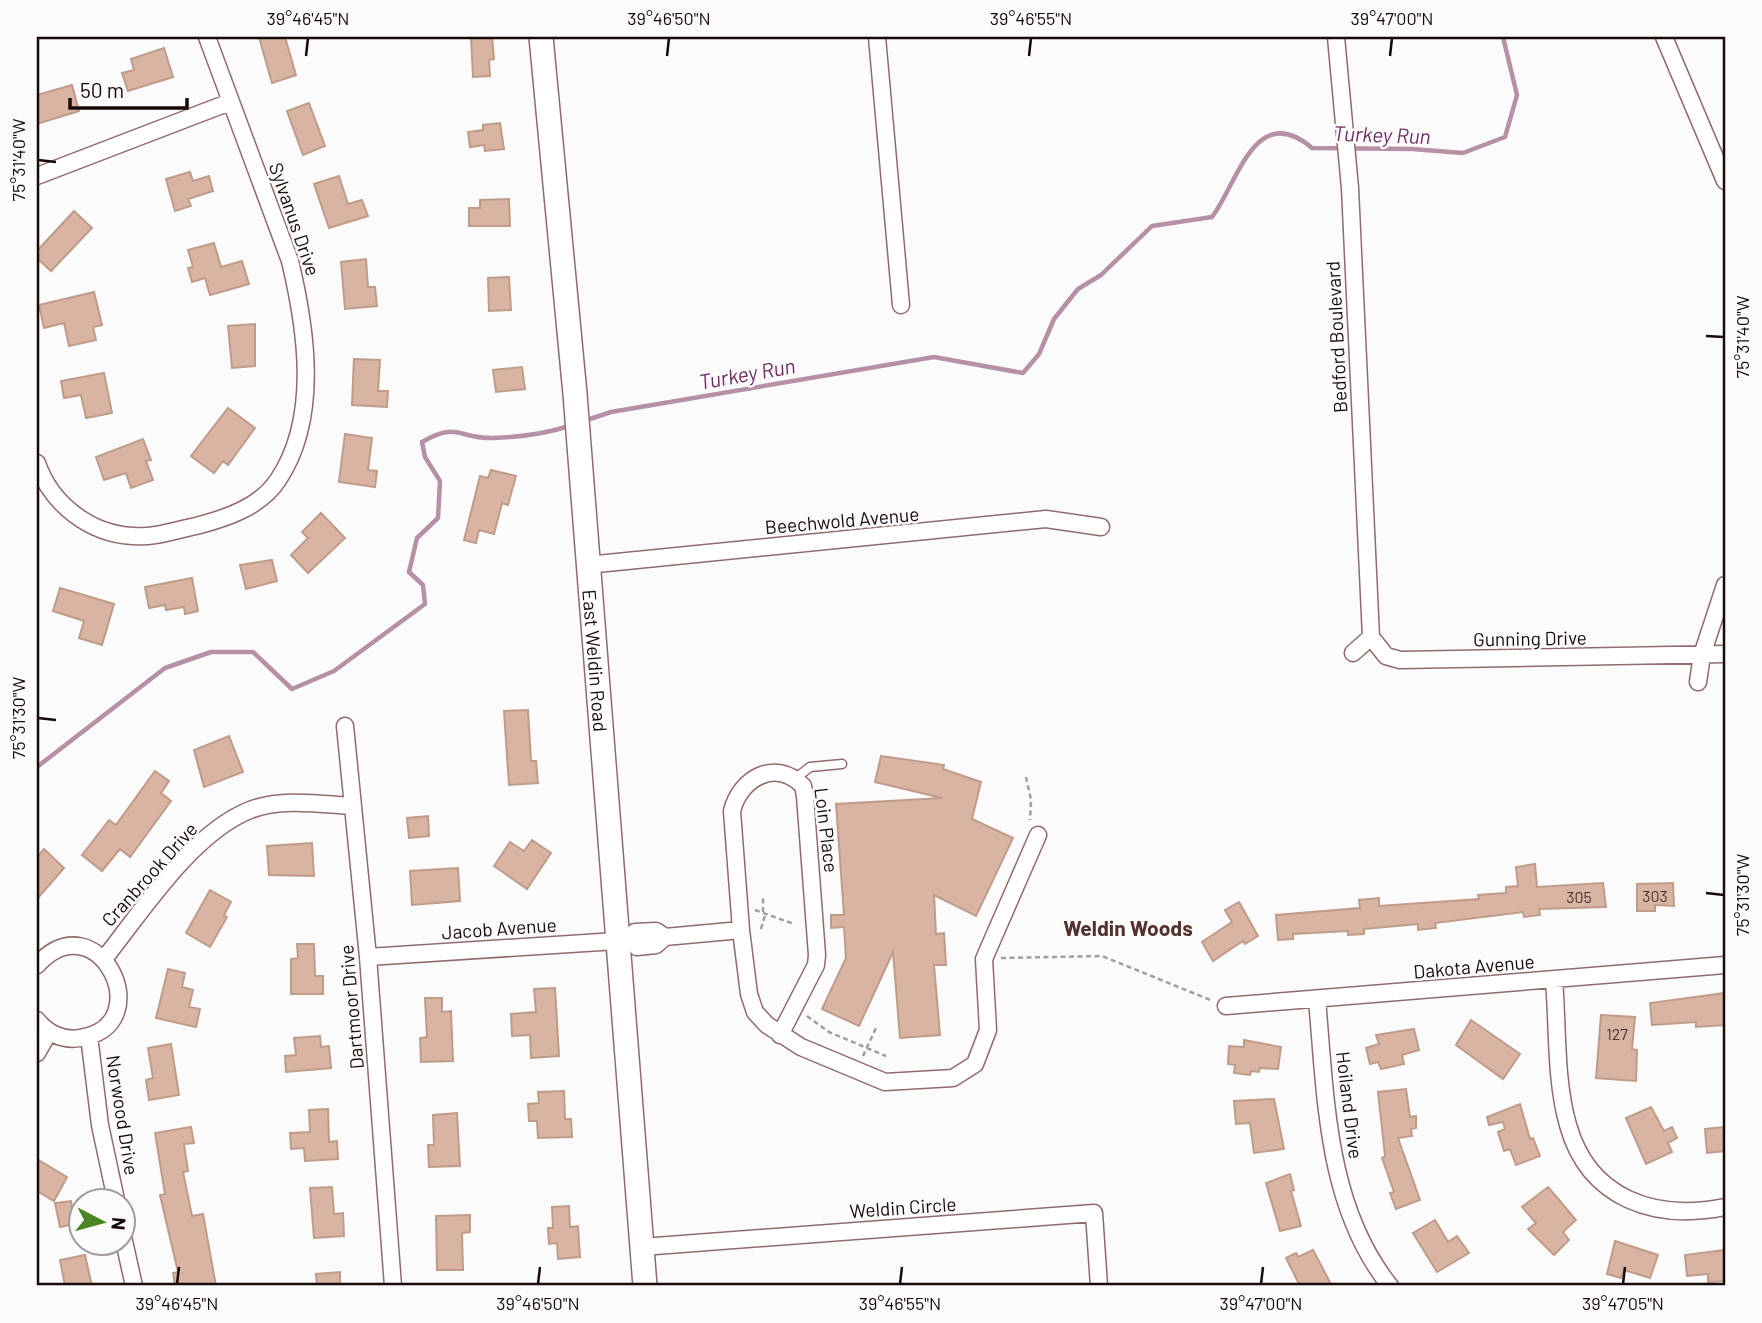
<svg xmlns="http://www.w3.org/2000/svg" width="1762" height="1323" font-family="Barlow,sans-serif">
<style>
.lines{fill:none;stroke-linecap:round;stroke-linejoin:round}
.stream{stroke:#b590a6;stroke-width:4.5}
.building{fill:#dab4a3;stroke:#bf9b8a;stroke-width:2}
.lane-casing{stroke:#926b69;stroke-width:11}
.street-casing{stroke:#926b69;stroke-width:19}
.secondary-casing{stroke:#926b69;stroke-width:26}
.path{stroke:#a39d9d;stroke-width:2.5;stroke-dasharray:5 3.5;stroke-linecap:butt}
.lane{stroke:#fff;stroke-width:8}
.street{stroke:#fff;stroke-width:16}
.secondary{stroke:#fff;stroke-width:23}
.ticks{fill:none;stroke:#180a09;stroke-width:2.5}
.labels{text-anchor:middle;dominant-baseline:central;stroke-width:5;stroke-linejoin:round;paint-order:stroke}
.number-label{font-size:16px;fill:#483430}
.street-label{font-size:19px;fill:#180a09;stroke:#fbfbfb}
.water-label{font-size:21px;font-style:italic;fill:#6f2c60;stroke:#fbfbfb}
.neighbourhood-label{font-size:21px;font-weight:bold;fill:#53312f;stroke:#fbfbfb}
.neatline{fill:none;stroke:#180a09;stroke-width:2.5}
.ticks-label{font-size:18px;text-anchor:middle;fill:#180a09}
</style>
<rect width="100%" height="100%" fill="#fbfbfb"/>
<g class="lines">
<!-- stream -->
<path class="stream" d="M584,421l27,-9 323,-55 89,16 16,-19 15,-35 24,-30 23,-14 51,-49 60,-9c25,-32 43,-118 100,-69l100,1 51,4 42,-16 12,-42 -14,-58
M37,767l128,-99 46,-16h42l39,37 42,-18 91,-67 -2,-19 -14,-13 8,-34 21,-20 2,-37 -15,-24 -3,-15c36,-21 36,-3 72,-4 26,-1 51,-4 75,-12"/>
</g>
<!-- building -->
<path class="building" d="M259,37h26l11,38 -24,8z
M471,37h21l2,22 -5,1 1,16 -17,1z
M164,48l9,29 -45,14 -6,-18 12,-3 -3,-11z
M72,85l7,26 -42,13v-29z
M309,103l16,43 -22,9 -16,-44z
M500,123l4,26 -19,2 -1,-6 -14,2 -2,-15 15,-2v-5z
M190,172l3,9 16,-5 4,15 -25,8 3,7 -16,5 -9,-32z
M339,176l9,28 14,-4 6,16 -39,12 -15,-44z
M509,199l1,27h-41v-18h11v-8z
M74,211l18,17 -41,43 -14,-13v-7z
M214,243l7,24 21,-6 7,23 -39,11 -5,-17 -13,4 -4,-14 5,-1 -5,-17z
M366,259l2,28h7l2,19 -32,3 -4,-47z
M509,277l2,33 -22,1 -1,-33z
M94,292l8,33 -9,2 3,13 -27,6 -5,-23 -20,5 -5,-23z
M255,324v42l-23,2 -4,-42z
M354,359l26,1 -2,31h10l-1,16 -35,-2z
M522,367l3,22 -29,3 -3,-22z
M104,373l8,40 -26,5 -5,-23 -17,3 -3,-17z
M228,408l27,20 -27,37 -5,-4 -9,12 -23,-17z
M345,434l27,4 -4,32 9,1 -2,16 -36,-5z
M143,439l8,21 -5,1 7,19 -22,8 -5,-15 -22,7 -8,-23z
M491,470l25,6 -8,29 -6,-2 -8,31 -15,-4 -3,13 -12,-3 16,-64 8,2z
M321,513l24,25 -37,35 -17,-18 17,-17 -6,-6z
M272,560l5,21 -31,8 -6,-24z
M192,578l6,33 -13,3 -1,-7 -18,3 -1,-5 -16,3 -4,-21z
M60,588l54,16 -12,41 -23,-7 5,-17 -31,-10z
M528,710l3,51h5l2,22 -29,2 -5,-74z
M229,736l14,36 -39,15 -10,-37z
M881,756l63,9 -1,4 38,13 -9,37 41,19 -37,78 -42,-21 2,39 8,-1 2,32h-12l6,70 -40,3 -7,-86 -34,74 -37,-17 24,-51 -2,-31 -13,1v-13h13l-8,-111 106,-6 -67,-16z
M155,771l14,10 -8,12 10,8 -41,56 -10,-8 -18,22 -20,-16 27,-35 7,5z
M428,816l1,20 -20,2 -2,-20z
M532,840l19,13 -24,36 -33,-23 16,-24 14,9z
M312,843l2,33 -45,-1 -2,-29z
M44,849l20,19 -27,31v-42z
M1535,864l2,23 66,-4 3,24 -67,2 1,6 -16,2 -1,-5 -88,11 1,5 -18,2v-6l-54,5v5l-16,1v-4l-55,3v5l-15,1 -2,-25 84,-7 -1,-8 20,-2v8l100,-7 -1,-4 28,-2v-6l12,-1 -2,-19z
M458,868l2,33 -48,4 -2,-34z
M1673,883l1,23 -19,-1v6h-18v-27z
M210,890l21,12 -7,13 3,2 -17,30 -24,-14z
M1239,902l19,34 -13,8 -2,-3 -30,20 -11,-19 30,-20 -7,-12z
M297,944h17l1,32h8v18h-32v-35l7,-1z
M168,969l17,4 -3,14 11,3 -4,17 11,2 -4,18 -40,-9z
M555,988l4,68 -28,2 -1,-23 -18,1 -1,-22 25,-2 -2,-23z
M1725,993v32l-29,2v-5l-44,3 -2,-22z
M425,998h17v14l9,-1 2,50 -32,1 -1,-24 7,-1z
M1601,1015l34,2 -3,32 5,1 -1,31 -40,-3z
M1471,1020l49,34 -17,25 -47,-34z
M1414,1029l5,21 -17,5 2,9 -23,5 -3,-7 -8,2 -4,-16 13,-4 -3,-9z
M320,1036l1,11 8,-1 2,22 -45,4 -1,-16 11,-1 -2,-17z
M1244,1040l37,7 -3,22 -18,-1 -1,4 -8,-1 -1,4 -16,-2 1,-8 -7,-1 1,-18 15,1z
M171,1044l8,51 -30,5 -3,-20 7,-2 -5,-30z
M1406,1089l4,28 6,-1v12l-5,1 1,7 -14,2 22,62 -24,9 -6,-16 4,-1 -12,-34 3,-2 -7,-64z
M564,1091l1,28h6l1,18 -34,1 -1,-17h-8l-1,-17 11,-1 -1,-11z
M1274,1099l10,50 -30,4 -4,-30 -14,1 -2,-23z
M1520,1104l10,35 3,-1 7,18 -24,9 -6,-16 -6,2 -6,-19 7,-3 -2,-7 -14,3 -2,-8z
M1651,1107l13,24 8,-4 5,11 -9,5 4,9 -26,12 -20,-46z
M328,1109l1,33 8,-1 1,18 -33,2 -1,-13 -13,1 -1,-16 20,-1 -1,-22z
M457,1113l3,53 -31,1 -1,-22h6l-1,-30z
M191,1127l3,16 -10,1 4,27 -5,1 9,44 11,-2 13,72h-41l-2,-13 5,-1 -18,-77 5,-1 -10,-61z
M1725,1127v24l-18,2 -2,-24z
M37,1159l30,18 -13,24 -17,-10z
M1290,1174l4,16 -3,1 10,35 -21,5 -14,-48z
M332,1187l2,27 9,-1 1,23 -30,2 -4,-50z
M1548,1187l28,33 -13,12 6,8 -15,15 -26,-26 8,-6 -14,-16z
M71,1201l4,23 -15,3 -5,-24z
M569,1206l1,21 8,-1 2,31 -22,2 -1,-16 -8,1 -1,-16h5l-1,-21z
M470,1215v17l-8,1 1,37h-26l-1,-54z
M1435,1220l13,22 9,-6 12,17 -32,19 -24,-39z
M1615,1241l43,14 -8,23 -26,-8 -3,8 -14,-4z
M1313,1250l19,36h-32l-14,-28 10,-5 2,4z
M1725,1250l-1,31 -16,1v-8l-21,2 -2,-21z
M85,1255l7,31h-27l-5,-26z
M340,1272v14h-23l-1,-12z"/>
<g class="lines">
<defs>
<path id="lane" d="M796,778l14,-11 32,-3"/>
<path id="street" d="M877,37l24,268
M1336,37l14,151 21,449
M1664,37l61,144
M37,176l193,-74
M37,463c14,41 53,71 96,73 21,2 43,-6 63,-10 31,-8 64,-19 82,-46 42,-62 28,-152 12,-219l-83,-224
M587,565l459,-46 55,8
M1353,653l18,-16 15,19 14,4 325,-6
M1698,682l4,-27 23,-70
M345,726l23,231 25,329
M632,940l3,-8 21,-1 9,6
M368,957l264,-17 5,7 19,-2 9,-8 76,-7
M104,959c38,-48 88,-126 146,-149 31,-12 70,-6 102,-4
M37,965c61,-67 124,61 43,73 -17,3 -33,-5 -43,-18
M1554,980c4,47 1,100 14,145 21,75 88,96 157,82
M1317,1000c9,98 9,206 73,286
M1226,1006l499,-41
M780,1035l36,-70 1,-10 -12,-159 -2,-10c-27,-28 -63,-8 -71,25l9,119 8,64 6,18 12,13 34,22 84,35 68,-4 22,-14 13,-34 -4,-71 54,-124
M89,1036l11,89 16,75
M37,1053l12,-21
M122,1232l12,54
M642,1247l452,-34 5,73"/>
<g id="secondary">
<path id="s1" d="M541,37l34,357 70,892"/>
</g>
</defs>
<!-- lane casing -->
<use href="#lane" class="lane-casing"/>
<!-- street casing -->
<use href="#street" class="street-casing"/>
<!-- secondary casing -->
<use href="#secondary" class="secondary-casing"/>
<!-- path -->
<path class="path" d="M1026,777l5,23 -1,20
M755,910l39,14
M763,912v-14
M761,929l4,-14
M1001,958l101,-2 111,45
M807,1016l22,16 57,24
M863,1056l13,-28"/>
<!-- lane -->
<use href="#lane" class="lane"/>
<!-- street -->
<use href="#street" class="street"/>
<!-- secondary -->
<use href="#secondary" class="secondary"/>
</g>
<!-- ticks -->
<path class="ticks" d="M306,56l2,-18M667,56l2,-18M1029,56l2,-18M1390,56l2,-18M38,160l18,2M1706,336l18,1M38,718l18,2M1706,893l18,2M177,1284l2,-17M538,1284l2,-17M900,1284l2,-17M1261,1284l2,-17M1623,1284l2,-17"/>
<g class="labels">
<!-- number labels -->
<g class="number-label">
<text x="1655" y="895">303</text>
<text x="1579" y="896">305</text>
<text x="1617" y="1033">127</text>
</g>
<!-- street labels -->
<g class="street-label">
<text transform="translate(295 219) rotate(71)">Sylvanus Drive</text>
<text transform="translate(1336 337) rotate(-93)">Bedford Boulevard</text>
<text transform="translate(842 520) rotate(-5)">Beechwold Avenue</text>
<text transform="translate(1530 638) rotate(-1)">Gunning Drive</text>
<text stroke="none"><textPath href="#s1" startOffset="626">East Weldin Road</textPath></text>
<text transform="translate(827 830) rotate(83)">Loin Place</text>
<text transform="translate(149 874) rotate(-48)">Cranbrook Drive</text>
<text transform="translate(499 928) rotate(-4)">Jacob Avenue</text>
<text transform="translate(1474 966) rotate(-5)">Dakota Avenue</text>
<text transform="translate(351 1007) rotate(-95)">Dartmoor Drive</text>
<text transform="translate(1350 1105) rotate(83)">Hoiland Drive</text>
<text transform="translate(123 1115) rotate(81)">Norwood Drive</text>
<text transform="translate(903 1207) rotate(-4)">Weldin Circle</text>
</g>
<!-- water labels -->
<g class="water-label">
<text transform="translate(1382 134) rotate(2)">Turkey Run</text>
<text transform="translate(747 373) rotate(-10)">Turkey Run</text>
</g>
<!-- neighbourhood labels -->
<g class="neighbourhood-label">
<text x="1128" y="927">Weldin Woods</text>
</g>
</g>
<!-- border -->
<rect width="1762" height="1323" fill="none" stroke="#fbfbfb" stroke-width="77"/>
<!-- north arrow -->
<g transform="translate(102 1222) rotate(96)"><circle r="33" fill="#fbfbfb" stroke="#a09b9a" stroke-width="2"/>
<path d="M0-5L12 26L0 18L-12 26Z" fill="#4a8624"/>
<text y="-10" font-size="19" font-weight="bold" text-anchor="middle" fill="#180a09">N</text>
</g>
<!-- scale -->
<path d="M70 98v10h117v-10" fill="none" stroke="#180a09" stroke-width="3.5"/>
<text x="80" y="98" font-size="21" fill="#180a09" stroke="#fbfbfb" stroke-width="5" paint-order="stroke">50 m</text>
<rect x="38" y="38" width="1686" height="1246" class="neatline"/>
<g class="ticks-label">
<text x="308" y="25">39°46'45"N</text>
<text x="669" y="25">39°46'50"N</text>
<text x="1031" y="25">39°46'55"N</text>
<text x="1392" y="25">39°47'00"N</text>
<text transform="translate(19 160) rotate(-90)" y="6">75°31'40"W</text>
<text transform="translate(1743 337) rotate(-90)" y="6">75°31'40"W</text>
<text transform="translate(19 718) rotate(-90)" y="6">75°31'30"W</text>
<text transform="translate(1743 895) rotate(-90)" y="6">75°31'30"W</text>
<text x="177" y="1310">39°46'45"N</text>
<text x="538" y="1310">39°46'50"N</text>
<text x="900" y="1310">39°46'55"N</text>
<text x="1261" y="1310">39°47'00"N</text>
<text x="1623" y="1310">39°47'05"N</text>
</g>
</svg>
